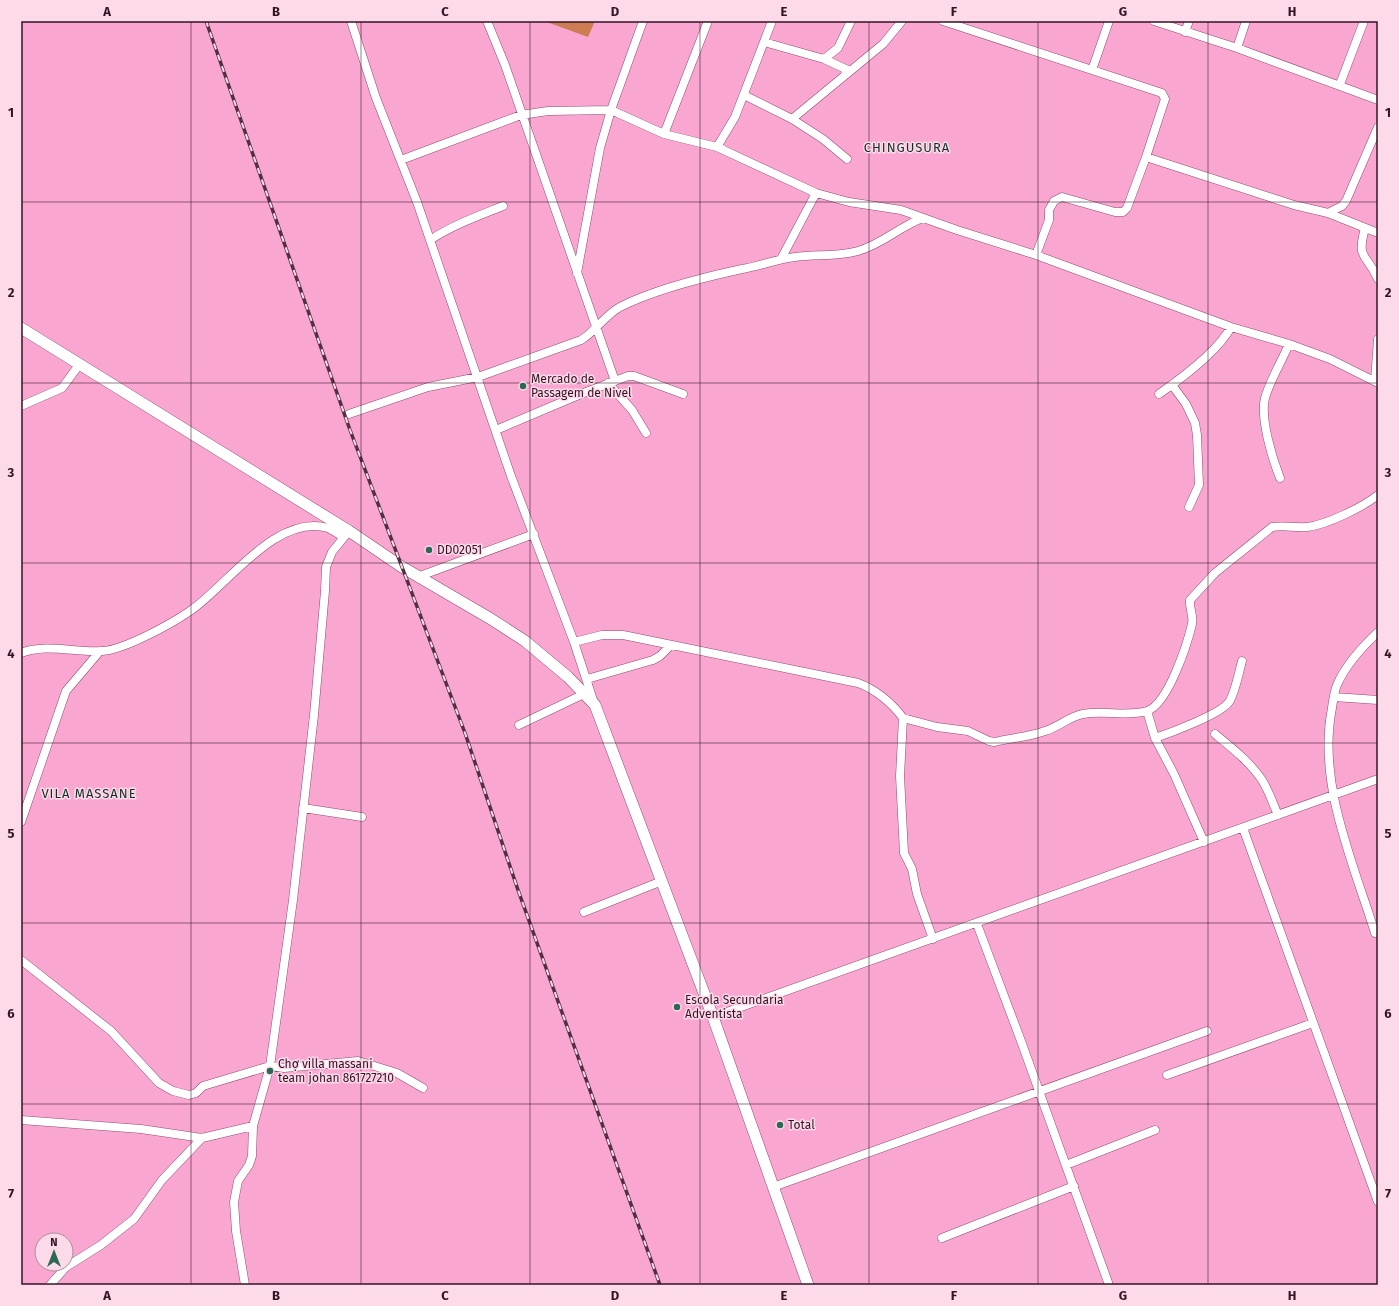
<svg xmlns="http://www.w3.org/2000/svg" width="1399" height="1306" font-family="'Fira Sans',sans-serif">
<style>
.park{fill:#cd7d51}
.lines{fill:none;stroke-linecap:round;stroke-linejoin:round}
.minor-casing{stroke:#934a71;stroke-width:9}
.major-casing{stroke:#934a71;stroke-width:12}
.minor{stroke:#fff;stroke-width:8}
.major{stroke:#fff;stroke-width:11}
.rail-casing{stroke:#562e43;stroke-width:3.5}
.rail{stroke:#fcdae9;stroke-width:2;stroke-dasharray:6;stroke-linecap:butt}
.grid{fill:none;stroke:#331425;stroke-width:1;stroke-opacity:0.55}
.poi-dot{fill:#2c6954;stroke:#fcdae9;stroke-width:1.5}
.labels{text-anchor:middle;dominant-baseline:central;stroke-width:3;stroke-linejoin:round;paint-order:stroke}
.poi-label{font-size:12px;fill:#331425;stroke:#fcdae9;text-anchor:start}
.neighbourhood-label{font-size:13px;letter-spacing:1px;fill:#122f25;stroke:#fcdae9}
.neatline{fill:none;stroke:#331425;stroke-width:1.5}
.grid-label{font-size:13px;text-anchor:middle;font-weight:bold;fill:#331425}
</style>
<rect width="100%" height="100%" fill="#f9a7d0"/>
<!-- park -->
<path class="park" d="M544,21h51l-7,16z"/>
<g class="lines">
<defs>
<path id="minor" d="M351,21l25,77 41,104 94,274 63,166 20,61
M487,21l18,44 110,316
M943,21l219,72 3,6 -19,58
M1154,21l83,27 141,52
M1185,32l4,-11
M764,42l60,17 26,12
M1237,48l9,-27
M824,59l14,-11 13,-27
M1092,70l17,-49
M1340,84l24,-63
M744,95l48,24 31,20 24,20
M792,119l91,-75 19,-23
M664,134l53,13 18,-30 37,-96
M717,147l99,46 33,9 52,8 56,20 79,25 195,72 58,17 41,15 48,24
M401,160l120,-45 27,-4 63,-1 53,24 44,-113
M1328,213l14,-7 4,-5 32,-74
M1365,228c-9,33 2,25 13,51
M430,240c23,-15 48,-24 73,-34
M1036,255l13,-35v-10l5,-9 8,-4 53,15h8l4,-4 19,-51 148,48 34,8 50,20
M781,259l35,-66
M577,273l23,-125 11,-38 32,-89
M1375,381l3,-42
M608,383l24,27 14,23
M1172,385l14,19 9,19 2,12 2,50 -10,22
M1159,394c23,-16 59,-43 72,-67
M21,406l41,-18 17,-23
M349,414l79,-27 50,-10 103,-37c15,-9 24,-25 39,-33 33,-17 85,-30 122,-38 18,-3 35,-10 53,-12 21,-3 42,0 63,-6 25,-7 42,-25 65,-33
M496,430l85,-36 47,-18h6l49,18
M1280,478c-8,-20 -20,-60 -15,-80 5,-18 17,-37 24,-54
M420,576l114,-42
M574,642l28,-7h21l235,48c17,6 34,20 45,35l-3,58 4,77 8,16 5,25 16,45
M21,653c25,-10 55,0 81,-2 22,-1 69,-27 88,-40 37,-25 86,-98 138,-83 5,2 10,6 15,9
M587,679l66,-19 7,-4 11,-11
M1334,697l44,3
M1147,711l8,27 19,36 30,68
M903,718l34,9 31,4 21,10 5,1c17,-4 35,-5 51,-11 14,-4 23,-14 38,-17 21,-4 44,3 64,-3 21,-7 40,-66 45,-87 2,-7 -3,-16 -2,-24l25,-27 57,-46c12,-2 23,1 35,0 19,-2 56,-20 71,-32
M519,725l65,-31
M1215,734c17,14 35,28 47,46 7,11 11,24 16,35
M1155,738c15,-5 66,-24 74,-36 6,-9 10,-30 13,-41
M303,808l59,9
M21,822l45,-131 34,-40
M1243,828l135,374
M584,912l78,-31
M977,924l44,117 88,244
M1375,933c-22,-71 -58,-150 -43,-225 1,-7 2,-16 5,-23 9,-21 25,-38 41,-53
M21,960l90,71 48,52 14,8 16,4 7,-2 7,-7 67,-20 14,2 74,-7 39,12 26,15
M713,1017l665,-238
M1167,1075l146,-52
M21,1120l120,9 61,9 51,-12
M1066,1165l89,-35
M773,1187l434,-156
M942,1238l132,-52
M50,1285l16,-18 35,-22 33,-26 28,-39 40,-42
M245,1285l-9,-54 -2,-29 4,-21 11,-16 3,-9 1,-30 17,-60 11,-79 12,-87 21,-185 11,-124 1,-24 6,-15 17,-21"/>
<path id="major" d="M21,328l328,203 53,36 89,52 34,22 43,36 27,28 118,312 95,268"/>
</defs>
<!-- minor casing -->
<use href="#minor" class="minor-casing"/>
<!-- major casing -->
<use href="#major" class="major-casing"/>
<!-- minor -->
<use href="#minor" class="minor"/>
<!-- major -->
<use href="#major" class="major"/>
<defs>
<path id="rail" d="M206,21l144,409 115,303 53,157 142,395"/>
</defs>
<!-- rail casing -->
<use href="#rail" class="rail-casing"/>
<!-- rail -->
<use href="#rail" class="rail"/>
</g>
<!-- grid -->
<path class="grid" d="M191,21v1264M361,21v1264M530,21v1264M700,21v1264M869,21v1264M1038,21v1264M1208,21v1264M21,202h1357M21,383h1357M21,563h1357M21,743h1357M21,923h1357M21,1104h1357"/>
<!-- markers -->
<g class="poi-dot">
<circle cx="523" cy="386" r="4"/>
<circle cx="429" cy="550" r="4"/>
<circle cx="677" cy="1007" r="4"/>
<circle cx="270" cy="1071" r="4"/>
<circle cx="780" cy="1125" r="4"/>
</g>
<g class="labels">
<!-- poi labels -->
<g class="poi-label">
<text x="531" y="379">Mercado de<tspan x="531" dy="14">Passagem de Nivel</tspan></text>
<text x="437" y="550">DD02051</text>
<text x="685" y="1000">Escola Secundaria<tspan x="685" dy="14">Adventista</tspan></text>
<text x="278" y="1064">Chợ villa massani<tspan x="278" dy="14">team johan 861727210</tspan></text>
<text x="788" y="1125">Total</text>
</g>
<!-- neighbourhood labels -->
<g class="neighbourhood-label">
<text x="907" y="147">CHINGUSURA</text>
<text x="89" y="793">VILA MASSANE</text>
</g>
</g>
<!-- border -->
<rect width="1399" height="1306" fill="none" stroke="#fcdae9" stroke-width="44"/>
<!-- north arrow -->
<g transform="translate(54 1252)"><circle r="19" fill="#fcdae9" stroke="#ac8b9b"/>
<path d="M0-3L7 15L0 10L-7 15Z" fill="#2c6954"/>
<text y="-6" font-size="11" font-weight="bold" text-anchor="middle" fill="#331425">N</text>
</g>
<rect x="22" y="22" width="1355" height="1262" class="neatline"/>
<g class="grid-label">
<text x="107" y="16">A</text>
<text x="276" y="16">B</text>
<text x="445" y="16">C</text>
<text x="615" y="16">D</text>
<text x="784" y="16">E</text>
<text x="954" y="16">F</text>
<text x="1123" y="16">G</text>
<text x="1292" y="16">H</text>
<text x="11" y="117">1</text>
<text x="1388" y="117">1</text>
<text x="11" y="297">2</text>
<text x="1388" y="297">2</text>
<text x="11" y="477">3</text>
<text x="1388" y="477">3</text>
<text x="11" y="658">4</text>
<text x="1388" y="658">4</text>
<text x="11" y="838">5</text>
<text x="1388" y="838">5</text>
<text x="11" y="1018">6</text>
<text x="1388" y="1018">6</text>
<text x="11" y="1198">7</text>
<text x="1388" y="1198">7</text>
<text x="107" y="1300">A</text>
<text x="276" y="1300">B</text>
<text x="445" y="1300">C</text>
<text x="615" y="1300">D</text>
<text x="784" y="1300">E</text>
<text x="954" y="1300">F</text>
<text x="1123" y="1300">G</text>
<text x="1292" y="1300">H</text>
</g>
</svg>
